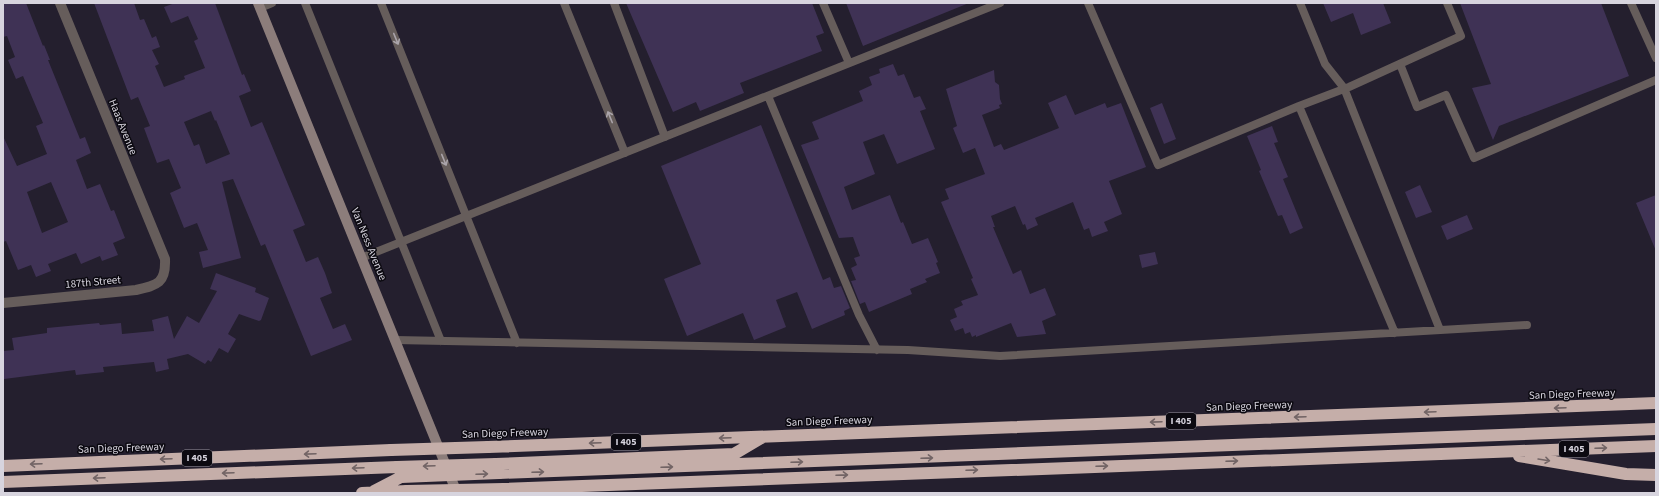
<svg xmlns="http://www.w3.org/2000/svg" width="1659" height="496" font-family="'Source Sans 3',sans-serif">
<style>
.building{fill:#3f3255;fill-rule:evenodd}
.lines{fill:none;stroke-linecap:round;stroke-linejoin:round}
.service{stroke:#665d5b;stroke-width:8}
.minor{stroke:#665d5b;stroke-width:10}
.secondary{stroke:#8c7d7b;stroke-width:10}
.motorway{stroke:#c5aea9;stroke-width:12}
.motorway-bridge{stroke:#c5aea9;stroke-width:12}
.oneway{stroke:#aaa4aa}
.oneway2{stroke:#726465}
.labels{text-anchor:middle;dominant-baseline:central;stroke-width:3;stroke-linejoin:round;paint-order:stroke}
.shield{fill:#0c0a11;stroke:#9a97a0;stroke-width:1}
.shield-label{font-size:10px;font-weight:bold;fill:#d7d4de}
.street-label{font-size:11px;fill:#d7d4de;stroke:#0c0a11}
</style>
<rect width="100%" height="100%" fill="#241f2e"/>
<!-- building -->
<path class="building" d="M3,3h23l17,43 1,-1 6,15h-2l32,79 5,-2 6,16 -15,7 11,29 13,-5 11,27 3,-1 11,28 -12,5 5,12 -16,6 -2,-5 -19,8 -5,-11 -28,11 3,7 -15,6 -5,-12 -13,5 -12,-29 -3,1v-106l14,30 30,-12 -11,-28 7,-3 -20,-47 -7,3 -8,-19 7,-3 -8,-21 -4,1zM51,182l17,40 -26,11 -15,-41z
M94,3h40l6,17 4,-1 8,19 4,-2 4,11 -8,3 7,14 -4,2 9,21 21,-8 -1,-3 21,-8 -11,-27 4,-2 -10,-23 -17,7 -7,-16 11,-4h40l27,72 2,-1 7,17 -12,5 12,31 11,-5 43,103 -12,5 13,32 12,-5 7,16 7,20 -12,5 13,31 12,-5 7,16 -41,16 -46,-112 -4,2 -28,-67 -11,3 19,76 -38,10 -4,-16 9,-2 -11,-27 -13,5 -14,-35 11,-5 -12,-29 -12,4 -13,-35 6,-2 -12,-29 -7,3zM211,111l4,10 1,-1 14,34 -24,10 -7,-20 -5,2 -10,-24z
M626,3h186l12,30 -8,3 6,15 -82,32 4,10 -44,18 -4,-9 -23,10z
M846,3h123l-106,43z
M1323,3h60l8,20 -30,12 -8,-22 -22,9z
M1460,3h141l28,73 -130,50 -6,14 -21,-52 19,-4z
M893,64l5,12 6,-2 10,24 6,-2 6,13 -6,2 15,38 -38,15 -13,-30 -21,8 12,32 -31,13 8,23 38,-15 11,28 2,-1 9,22 16,-6 10,24 -2,1 4,10 -15,6 2,3 -17,7 2,5 -43,18 -4,-10 -5,2 -9,-23 5,-1 -5,-12 6,-3 -3,-7 6,-2 -7,-19 -14,1 -38,-93 18,-6 -7,-17 51,-21 -4,-10 13,-6 -3,-8 11,-4 -1,-4z
M994,70l1,12 4,3 1,14 2,5 -3,1 1,3 -18,7 12,32 7,-3 3,6 55,-22 -11,-25 18,-8 9,20 30,-12 2,5 14,-5 25,64 -37,14 13,33 -18,8 4,9 -16,6 -3,-9 -5,2 -11,-28 -38,16 3,7 -11,5 -2,-6 -2,1 -8,-19 -24,10 4,11h-2l20,47 8,-4 9,24 15,-6 11,27 -14,6 4,13 -29,3 -6,-14 -35,14v-2l-4,2 -2,-5 -5,2 -2,-6 -8,3 -5,-11 7,-3 -3,-8 9,-4 -2,-4 17,-6 -7,-16 2,-1 -32,-76 8,-3 -4,-10 40,-15 -10,-26 -12,5 -10,-25 4,-2 -11,-37z
M1162,103l14,36 -12,5 -14,-36z
M761,125l62,155 7,-3 4,11 7,-2 9,22 -6,3 1,4 -33,14 -15,-37 -21,8 10,27 -32,13 -11,-27 -56,23 -23,-57 37,-15 -40,-98z
M1272,126l6,16 -4,1 14,34 -5,2 20,49 -13,6 -8,-19 -4,1 -19,-45 2,-1 -14,-34z
M1420,185l12,27 -16,6 -11,-26z
M1656,195v56l-20,-48z
M1467,215l6,14 -26,11 -6,-14z
M1155,252l3,12 -16,4 -3,-13z
M216,273l40,15 -1,4 14,6 -8,22 -2,1 -20,-7 -11,20 8,5 -8,14 -9,-5 -8,14 -3,-2 -3,4 -17,-10 -21,5 2,10 -13,3 -2,-10 -51,5 1,5 -28,3 -1,-5 -71,9 -1,-28 11,-1 -2,-12 35,-5v-5l52,-5 1,2 21,-2 1,11 32,-3 -2,-11 16,-4 6,23 13,-23 12,7 18,-32 -7,-2z"/>
<g class="lines">
<!-- service -->
<path class="service" d="M305,3l136,338
M381,3l136,340
M564,3l61,150
M614,3l51,134
M823,3l26,60
M1088,3l70,162 141,-59 50,-19 112,-51 -14,-33
M1300,3l25,61 19,24 96,242
M1631,3l25,55
M260,8l12,-5
M1400,64l17,43 29,-12 28,63 182,-78
M768,96l91,219 18,35
M1299,106l96,227
M361,258l639,-255
M395,340l513,10 92,6 527,-31"/>
<!-- minor -->
<path class="minor" d="M3,303l133,-13c22,-5 30,-7 29,-31l-105,-256"/>
<!-- secondary -->
<path class="secondary" d="M258,3l199,490"/>
<!-- motorway -->
<path class="motorway" d="M488,447l1168,-44
M1519,456l107,18 30,1
M496,464l238,-10 29,-17
M3,466l388,-16
M499,473l1157,-44
M3,482l394,-15
M504,489l1152,-43
M374,491l27,-14
M362,493l45,-2"/>
<!-- motorway-bridge -->
<path class="motorway-bridge" d="M391,450l97,-3
M397,467l99,-3
M401,477l98,-4
M407,491l97,-2"/>
</g>
<!-- one-way arrows -->
<defs><path id="oneway-shaft" d="M-6 0H5M1.5-3L5.5 0L1.5 3" fill="none" stroke-width="1.6" stroke-linecap="round" stroke-linejoin="round"/></defs>
<g class="oneway">
<use href="#oneway-shaft" transform="translate(396 39) rotate(68)"/>
<use href="#oneway-shaft" transform="translate(610 117) rotate(-112)"/>
<use href="#oneway-shaft" transform="translate(444 160) rotate(68)"/>
</g>
<g class="oneway2">
<use href="#oneway-shaft" transform="translate(1560 408) rotate(178)"/>
<use href="#oneway-shaft" transform="translate(1430 412) rotate(178)"/>
<use href="#oneway-shaft" transform="translate(1300 417) rotate(178)"/>
<use href="#oneway-shaft" transform="translate(1156 422) rotate(178)"/>
<use href="#oneway-shaft" transform="translate(725 438) rotate(178)"/>
<use href="#oneway-shaft" transform="translate(595 443) rotate(178)"/>
<use href="#oneway-shaft" transform="translate(1601 448) rotate(-2)"/>
<use href="#oneway-shaft" transform="translate(310 454) rotate(178)"/>
<use href="#oneway-shaft" transform="translate(927 458) rotate(-2)"/>
<use href="#oneway-shaft" transform="translate(166 459) rotate(178)"/>
<use href="#oneway-shaft" transform="translate(1544 460) rotate(9)"/>
<use href="#oneway-shaft" transform="translate(1232 461) rotate(-2)"/>
<use href="#oneway-shaft" transform="translate(797 462) rotate(-2)"/>
<use href="#oneway-shaft" transform="translate(36 464) rotate(178)"/>
<use href="#oneway-shaft" transform="translate(429 466) rotate(178)"/>
<use href="#oneway-shaft" transform="translate(1102 466) rotate(-2)"/>
<use href="#oneway-shaft" transform="translate(667 467) rotate(-2)"/>
<use href="#oneway-shaft" transform="translate(358 468) rotate(178)"/>
<use href="#oneway-shaft" transform="translate(972 470) rotate(-2)"/>
<use href="#oneway-shaft" transform="translate(538 472) rotate(-2)"/>
<use href="#oneway-shaft" transform="translate(228 473) rotate(178)"/>
<use href="#oneway-shaft" transform="translate(482 474) rotate(-2)"/>
<use href="#oneway-shaft" transform="translate(842 475) rotate(-2)"/>
<use href="#oneway-shaft" transform="translate(99 478) rotate(178)"/>
</g>
<g class="labels">
<!-- shield labels -->
<g class="shield">
<rect x="1166" y="413" width="30" height="16" rx="3"/>
<rect x="611" y="434" width="30" height="16" rx="3"/>
<rect x="1559" y="441" width="30" height="16" rx="3"/>
<rect x="182" y="450" width="30" height="16" rx="3"/>
</g>
<g class="shield-label">
<text x="1181" y="421">I 405</text>
<text x="626" y="442">I 405</text>
<text x="1574" y="449">I 405</text>
<text x="197" y="458">I 405</text>
</g>
<!-- street labels -->
<g class="street-label">
<text transform="translate(123 127) rotate(68)">Haas Avenue</text>
<text transform="translate(369 244) rotate(68)">Van Ness Avenue</text>
<text transform="translate(93 282) rotate(-5)">187th Street</text>
<text transform="translate(1572 394) rotate(-2)">San Diego Freeway</text>
<text transform="translate(1249 406) rotate(-2)">San Diego Freeway</text>
<text transform="translate(829 421) rotate(-2)">San Diego Freeway</text>
<text transform="translate(505 433) rotate(-2)">San Diego Freeway</text>
<text transform="translate(121 448) rotate(-2)">San Diego Freeway</text>
</g>
</g>
<!-- border -->
<rect width="1659" height="496" fill="none" stroke="#d7d4de" stroke-width="8"/>
</svg>
